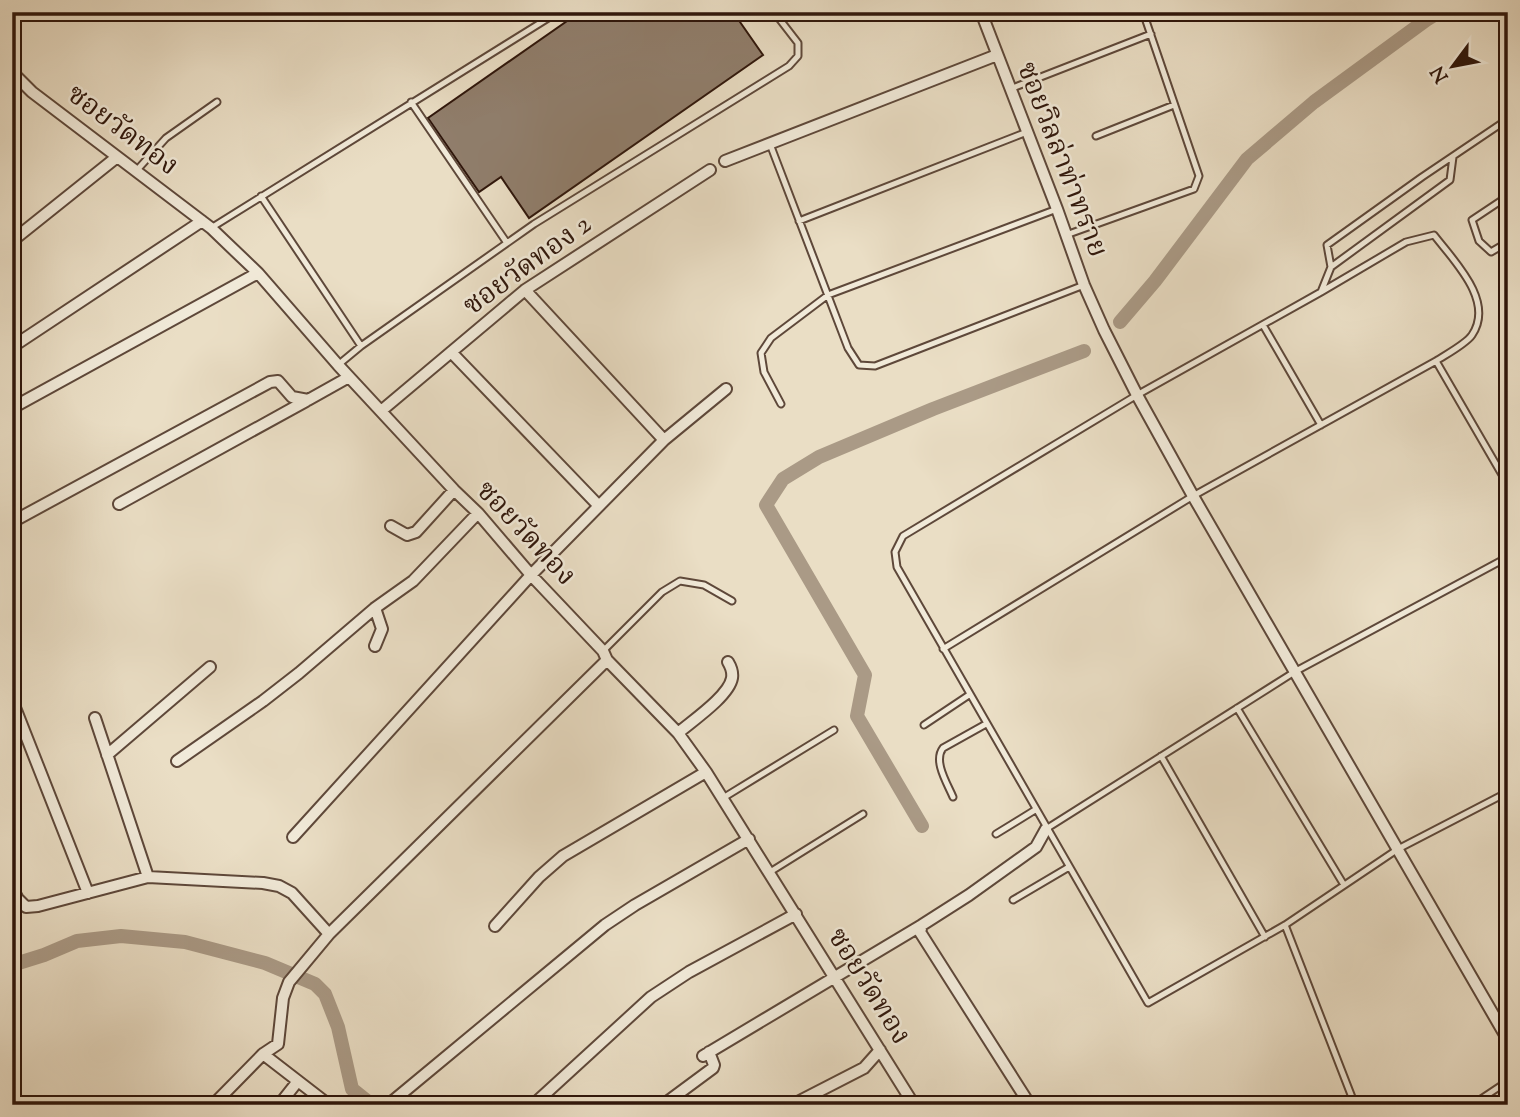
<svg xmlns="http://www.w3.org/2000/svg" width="1520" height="1117" font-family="'Sorts Mill Goudy','Noto Serif Thai',serif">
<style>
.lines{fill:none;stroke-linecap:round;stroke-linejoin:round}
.canal{stroke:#aa9a86;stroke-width:14}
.building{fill:#907e6c;stroke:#2f160b;stroke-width:2}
.service-casing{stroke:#5e483a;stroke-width:9}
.minor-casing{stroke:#5e483a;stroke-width:14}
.service{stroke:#f1ead9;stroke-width:5}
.minor{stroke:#f1ead9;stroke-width:10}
.labels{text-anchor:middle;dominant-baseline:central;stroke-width:5;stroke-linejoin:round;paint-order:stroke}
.street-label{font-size:28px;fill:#2f160b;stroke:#f1ead9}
</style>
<rect width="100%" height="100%" fill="#eadec5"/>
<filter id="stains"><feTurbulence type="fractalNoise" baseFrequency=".00286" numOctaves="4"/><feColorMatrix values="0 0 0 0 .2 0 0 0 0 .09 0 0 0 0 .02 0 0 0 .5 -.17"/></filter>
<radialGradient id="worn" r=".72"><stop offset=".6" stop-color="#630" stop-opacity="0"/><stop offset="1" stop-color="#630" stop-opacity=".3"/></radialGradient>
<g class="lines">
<!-- canal -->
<path class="canal" d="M1120,322l35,-41 92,-122 67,-57 112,-82 13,-8
M922,826l-65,-110 8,-41 -99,-170 17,-26 36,-22 114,-48 151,-58
M12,965l32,-10 33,-14 44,-5 64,6 80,21 50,21 10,10 13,33 14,62 20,16"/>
</g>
<!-- building -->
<path class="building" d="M580,12h153l30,43 -234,163 -28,-41 -22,15 -51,-74z"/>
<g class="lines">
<defs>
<path id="service" d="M1010,89l141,-55
M411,102l96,141
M1096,136l78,-31
M770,144l78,204 11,17 16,1 209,-81
M137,170l29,-32 51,-36
M261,196l100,150
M1508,196l-36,24 7,21 12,11 17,-10
M799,221l228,-89
M211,228l347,-216
M1066,235l128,-46 5,-13 -56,-164
M1331,267l119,-87 3,-23
M1321,292l10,-25 -4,-22 95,-68 86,-58
M1263,325l58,100
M1436,361c9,-6 30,-17 36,-26 23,-34 -18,-74 -38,-100l-28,7 -85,50 -184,103 -234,141 -8,16 2,15 251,436 137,-78 113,-76 110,-57
M338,365l23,-19 173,-122 255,-158 9,-10v-13l-24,-31
M781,404l-17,-32 -3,-19 10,-15 57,-43 229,-86
M943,649l250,-153 243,-135 72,124
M603,651l59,-59 18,-11 24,4 28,16
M1237,708l107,177
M924,725l45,-30
M1161,756l104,181
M953,797c-6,-14 -20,-36 -10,-49l43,-24
M723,798l111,-68
M1046,829l250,-158 212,-114
M996,834l39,-24
M770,872l93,-58
M1013,900l56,-33
M1285,925l70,180
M1472,1105l36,-24"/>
<path id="minor" d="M981,12l76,197 27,76 20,45 33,65 56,101 315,544
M12,72l20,20 179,136 47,45 80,92 116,125 24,23 53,62 72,76 4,9 71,73 28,39 208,333
M725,161l272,-106
M12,241l105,-84
M525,290l139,150
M12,347l190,-126
M451,352l148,154
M12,408l246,-135
M381,411l144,-121 185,-120
M119,504l187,-103
M12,522l258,-140 8,-1 14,16 16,3 41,-23
M391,526l16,9 9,-3 38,-42
M375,646l7,-17 -7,-21
M12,700l76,193
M95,718l53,159
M678,733c14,-12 51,-37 54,-55 1,-6 -1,-11 -4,-16
M107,755l103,-88
M177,761l86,-60 36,-28 76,-65 38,-27 65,-68
M293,837l238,-262 133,-135 62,-51
M12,888l6,11 8,8 12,-1 110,-29 115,6 16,3 13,7 37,41
M495,926l44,-49 24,-21 143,-84
M263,1054l66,51
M703,1056l219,-131
M213,1105l50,-51 15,-10 5,-46 6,-16 40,-48 278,-274
M279,1105l19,-24
M388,1105l217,-180 30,-20 114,-66
M533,1105l118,-108 38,-25 107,-58
M663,1105l50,-37 1,-3 -5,-13
M792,1105l72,-37 16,-18
M1030,1105l-110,-173 2,-7 47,-30 67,-48 10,-18"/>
</defs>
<!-- service casing -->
<use href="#service" class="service-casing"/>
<!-- minor casing -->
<use href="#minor" class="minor-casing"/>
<!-- service -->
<use href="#service" class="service"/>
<!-- minor -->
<use href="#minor" class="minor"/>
</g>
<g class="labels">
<!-- street labels -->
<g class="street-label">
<text transform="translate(122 131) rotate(37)">ซอยวัดทอง</text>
<text transform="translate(1061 160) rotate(69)">ซอยวิลล่าท่าทราย</text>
<text transform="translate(528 266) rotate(-36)">ซอยวัดทอง 2</text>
<text transform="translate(525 534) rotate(47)">ซอยวัดทอง</text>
<text transform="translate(868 987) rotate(58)">ซอยวัดทอง</text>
</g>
</g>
<!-- margin -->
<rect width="1520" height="1117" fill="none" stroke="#eadec5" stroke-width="42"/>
<rect x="14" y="14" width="1492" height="1089" fill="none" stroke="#2f160b" stroke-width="3.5"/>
<rect x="21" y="21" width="1478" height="1075" fill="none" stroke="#2f160b" stroke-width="2"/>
<!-- north arrow -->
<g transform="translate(1453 66) rotate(238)" stroke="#f1ead9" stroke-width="5" paint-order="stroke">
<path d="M0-5L12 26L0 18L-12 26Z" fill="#2f160b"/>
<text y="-10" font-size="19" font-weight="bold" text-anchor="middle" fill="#2f160b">N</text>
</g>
<rect width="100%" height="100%" filter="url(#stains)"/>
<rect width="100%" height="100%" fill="url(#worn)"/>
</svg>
